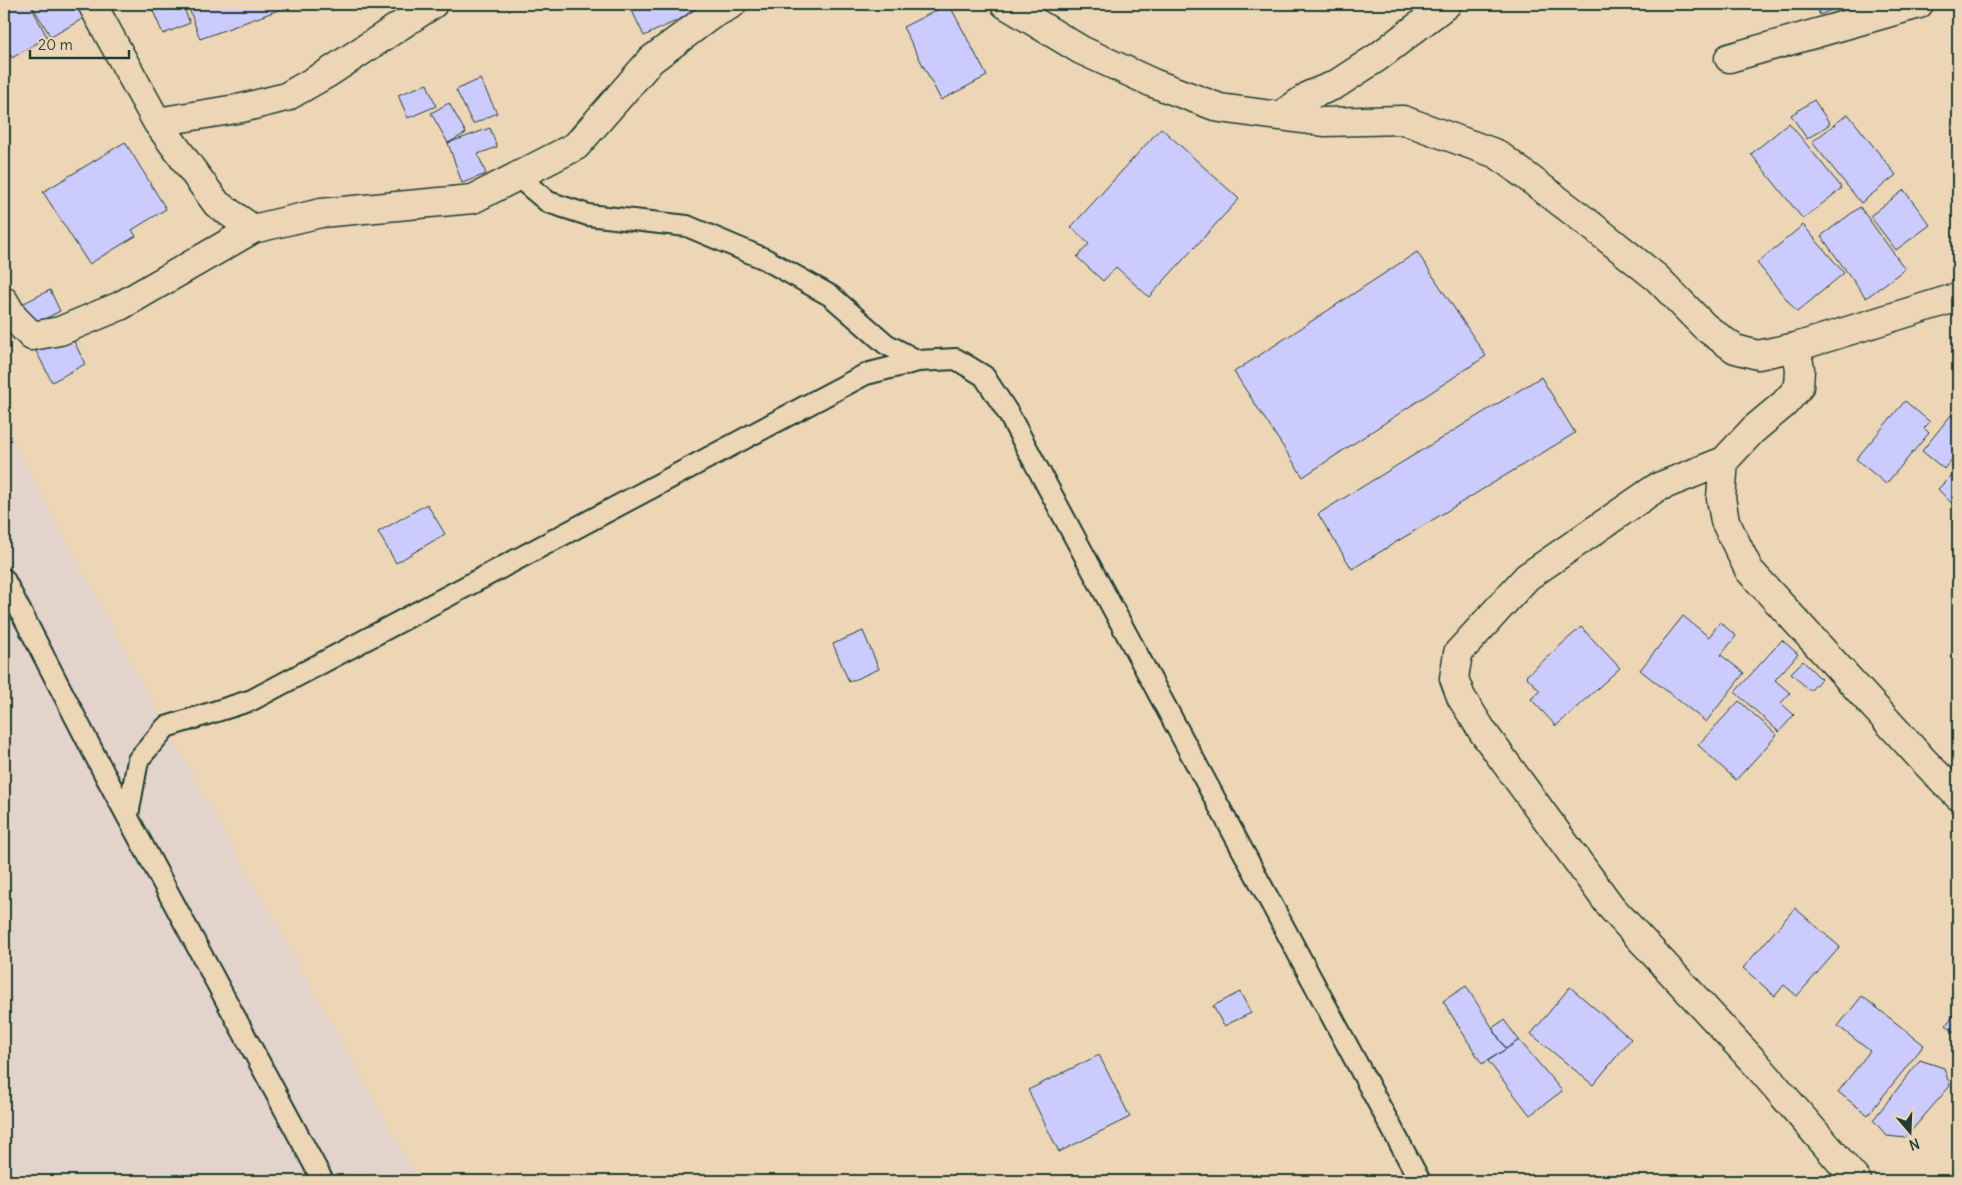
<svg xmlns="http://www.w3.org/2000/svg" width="1962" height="1185" font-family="Delius,sans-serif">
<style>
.built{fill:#e2d3cb}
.building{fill:#cccbfe;stroke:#1f3d34}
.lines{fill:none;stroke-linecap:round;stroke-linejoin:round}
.lane-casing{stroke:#1f3d34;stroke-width:24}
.street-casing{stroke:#1f3d34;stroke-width:31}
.lane{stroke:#ecd6b5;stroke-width:20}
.street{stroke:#ecd6b5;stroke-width:28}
</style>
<rect width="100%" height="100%" fill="#ecd6b5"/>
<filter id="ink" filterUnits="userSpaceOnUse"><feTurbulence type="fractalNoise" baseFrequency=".02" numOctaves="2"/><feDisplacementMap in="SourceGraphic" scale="10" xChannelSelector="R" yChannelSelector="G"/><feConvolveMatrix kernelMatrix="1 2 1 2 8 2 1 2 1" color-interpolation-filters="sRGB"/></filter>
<g filter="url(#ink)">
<!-- built -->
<path class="built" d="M4,424l162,303 254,454h-416z"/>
<!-- building -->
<path class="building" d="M4,4h26l17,33 -35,21 -8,-15z
M31,4h51l7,11 -38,22z
M150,4h32l8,19 -27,11z
M209,4h74l1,4 -84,31 -10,-28z
M629,4h81v1l-66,31z
M949,4l38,72 -46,24 -38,-73z
M1815,4h29l-24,11z
M480,79l17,34 -24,11 -17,-34z
M427,84l9,22 -28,12 -10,-23z
M1814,100l16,24 -23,15 -16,-24z
M449,103l17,30 -18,10 -17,-30z
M1848,114l48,61 -35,28 -49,-61z
M1789,123l53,65 -39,31 -52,-65z
M490,128l7,19 -19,7 8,20 -24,9 -14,-40z
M1161,128l78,71 -90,98 -33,-30 -13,14 -26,-24 12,-13 -18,-17z
M125,142l41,67 -34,21 4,6 -47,28 -46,-72z
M1904,190l26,35 -34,25 -26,-34z
M1860,207l45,62 -39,29 -45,-62z
M1803,225l41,48 -47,39 -40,-49z
M1417,252l69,104 -183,121 -69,-105z
M50,290l10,21 -33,17 -11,-21z
M70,333l15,31 -33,18 -16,-31z
M1541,377l34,56 -223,136 -34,-55z
M1905,401l25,21 -6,6 5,5 -43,51 -30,-25z
M1951,415l7,6v31l-14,17 -22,-18z
M1958,469v41l-20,-21z
M427,504l18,30 -49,29 -18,-31z
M1683,616l26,21 11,-15 16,14 -15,19 23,18 -38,49 -66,-52z
M1581,627l39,41 -64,58 -25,-27 9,-8 -14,-15z
M863,631l16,38 -30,13 -16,-38z
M1782,640l16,14 -23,26 15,13 -9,10 13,12 -15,17 -44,-40z
M1803,661l18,18 -11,12 -19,-18z
M1739,701l38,34 -41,45 -38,-35z
M1795,908l45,39 -43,49 -13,-11 -9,11 -32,-28z
M1466,986l40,63 -24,15 -39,-63z
M1570,987l61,52 -38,46 -62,-51z
M1240,992l11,21 -27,13 -11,-20z
M1862,996l62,49 -56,70 -30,-23 32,-41 -32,-25z
M1958,1009v26l-12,-10z
M1504,1020l15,20 -13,9 -14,-21z
M1519,1040l43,51 -32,24 -42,-54z
M1099,1055l31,62 -71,35 -31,-62z
M1920,1060l24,8 6,18 -45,52 -18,-2 -14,-16z
M1802,1173l8,8h-18z"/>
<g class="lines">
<defs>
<path id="lane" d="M517,176l31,26 40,13 99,11 78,33 66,37 55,48 32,17
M4,579l100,194 219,408
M128,815l10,-55 28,-33 86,-27 614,-326 52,-13 38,-2 28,17 24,37 412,768"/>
<path id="street" d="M92,4l65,118 60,82 36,25
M1005,4l76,46 72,33 67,25 104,14 79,-2 94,34 95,72 65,52 48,49 30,22 23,6 38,-8 162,-50
M1729,58l190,-54
M1280,116l30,-21 25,-10 43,-28 69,-53
M157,122l85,-14 44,-11 42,-24 105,-69
M4,301l10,17 18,18 28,-5 60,-25 133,-77 68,-16 152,-14 103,-53 75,-86 59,-44 22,-12
M1796,347l4,22 -1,18 -15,17 -31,26 -29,31 -3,37 4,23 24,49 174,190 35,36
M1724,461l-68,27 -129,89 -69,76 -4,25 7,19 22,35 128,175 146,158 100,116"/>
</defs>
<!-- lane casing -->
<use href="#lane" class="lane-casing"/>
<!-- street casing -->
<use href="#street" class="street-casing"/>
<!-- lane -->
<use href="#lane" class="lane"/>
<!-- street -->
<use href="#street" class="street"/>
</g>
</g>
<!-- margin -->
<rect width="1962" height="1185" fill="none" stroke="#ecd6b5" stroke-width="20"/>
<rect x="10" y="10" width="1942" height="1165" fill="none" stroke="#1f3d34" stroke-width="2" filter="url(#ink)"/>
<!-- north arrow -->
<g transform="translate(1910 1132) rotate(161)" stroke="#ecd6b5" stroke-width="4" paint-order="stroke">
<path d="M0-4L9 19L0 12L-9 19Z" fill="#1f3d34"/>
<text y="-8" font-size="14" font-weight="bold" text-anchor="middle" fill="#1f3d34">N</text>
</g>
<!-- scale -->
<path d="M30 50v8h99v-8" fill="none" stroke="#1f3d34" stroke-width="2.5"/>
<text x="38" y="50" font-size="15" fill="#1f3d34" stroke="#ecd6b5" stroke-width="4" paint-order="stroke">20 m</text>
</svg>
